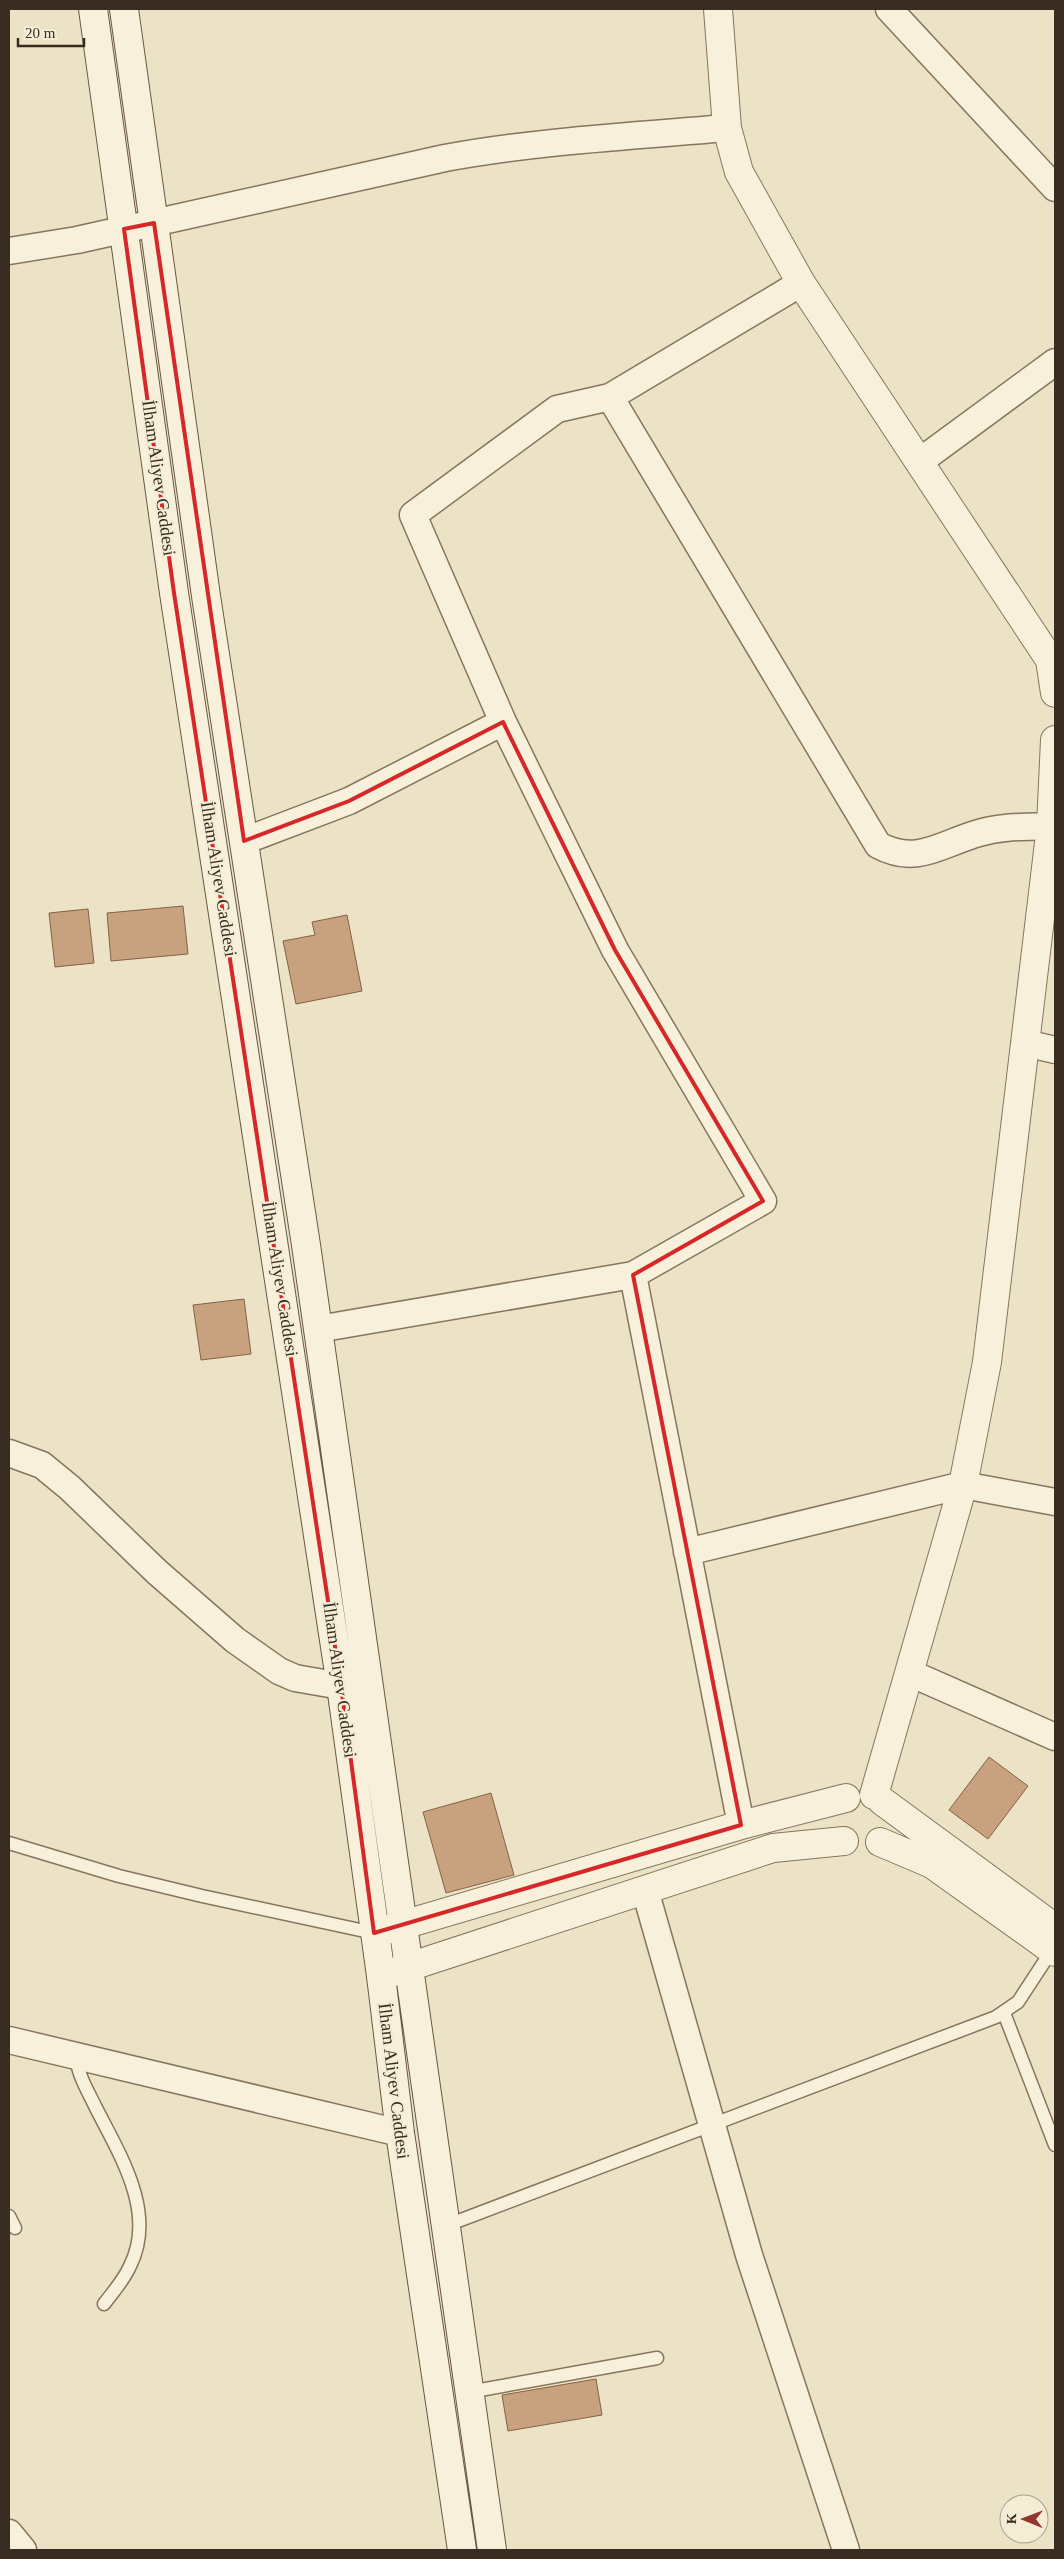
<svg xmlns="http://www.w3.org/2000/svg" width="1064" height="2559" font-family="'Times New Roman',serif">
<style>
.building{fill:#c8a17f;stroke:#856144}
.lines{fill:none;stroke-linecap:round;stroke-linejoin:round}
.service-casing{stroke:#87755d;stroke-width:15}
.minor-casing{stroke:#87755d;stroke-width:29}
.tertiary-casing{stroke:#87755d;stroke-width:30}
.secondary-casing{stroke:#695740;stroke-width:30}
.service{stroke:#f7f0da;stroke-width:12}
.minor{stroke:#f7f0da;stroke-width:26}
.tertiary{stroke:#f7f0da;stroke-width:28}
.secondary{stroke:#f7f0da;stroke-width:28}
.marked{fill:none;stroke:#d62828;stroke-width:4;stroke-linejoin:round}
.labels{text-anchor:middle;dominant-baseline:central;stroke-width:4.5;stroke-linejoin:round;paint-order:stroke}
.street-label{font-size:18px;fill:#382d20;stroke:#f4edd6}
</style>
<rect width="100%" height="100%" fill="#ece3c7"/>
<!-- building -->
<path class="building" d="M183,906l5,48 -77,7 -4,-48z
M88,909l6,54 -39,4 -6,-54z
M347,915l15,76 -66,13 -13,-63 32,-6 -3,-13z
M244,1299l7,55 -50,6 -8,-55z
M989,1757l39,29 -40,53 -39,-29z
M491,1793l23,82 -68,18 -23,-81z
M596,2379l6,36 -94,16 -6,-36z"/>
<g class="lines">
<defs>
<path id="service" d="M9,1843l110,33 83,20 172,37
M1004,2013l51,132
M76,2055c1,19 12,36 20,53 24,47 61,105 34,158 -6,14 -17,26 -26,38
M9,2216l6,12
M445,2226l551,-209 22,-15 34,-52
M469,2392l188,-34"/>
<path id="minor" d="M889,9l166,179
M9,251l68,-11 368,-82c93,-17 187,-22 282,-30
M610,397l268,448c39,21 62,-1 101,-12 24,-7 47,-6 72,-7
M919,462l136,-100
M244,841l105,-40 154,-79
M1025,1043l30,7
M633,1275l108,550
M318,1329l315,-54 130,-74 -148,-251 -112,-228 -90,-207 144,-106 53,-12 191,-114
M9,1453l33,12 28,23 87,84 78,68 44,31 16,7 46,8
M687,1552l276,-67 92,17
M910,1673l145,64
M645,1890l104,365 97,295
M9,2040l391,93
M9,2533l14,17"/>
<path id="tertiary" d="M718,9l9,119 12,44 62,111 249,377 5,33
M874,1795l89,-310 24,-123 64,-536 4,-86
M882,1801l173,127
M880,1842l52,22 123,88
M379,1932l362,-107 105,-27
M381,1976l392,-128 71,-7"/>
<path id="secondary" d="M93,9l81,584 167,1093 40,290 19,157 62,417
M124,9l82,587 100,649 186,1305"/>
</defs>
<!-- service casing -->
<use href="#service" class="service-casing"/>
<!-- minor casing -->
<use href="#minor" class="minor-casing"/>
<!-- tertiary casing -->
<use href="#tertiary" class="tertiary-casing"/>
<!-- secondary casing -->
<use href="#secondary" class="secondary-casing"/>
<!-- service -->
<use href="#service" class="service"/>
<!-- minor -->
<use href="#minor" class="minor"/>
<!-- tertiary -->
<use href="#tertiary" class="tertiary"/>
<!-- secondary -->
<use href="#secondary" class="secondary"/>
</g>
<!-- marked area -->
<path class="marked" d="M154,223l90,618 105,-40 154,-79 112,228 148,251 -130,74 108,550 -367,108 -33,-247 -167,-1093 -50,-364z"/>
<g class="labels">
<!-- street labels -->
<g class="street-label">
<text transform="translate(159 478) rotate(82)">İlham Aliyev Caddesi</text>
<text transform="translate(219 879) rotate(81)">İlham Aliyev Caddesi</text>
<text transform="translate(280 1279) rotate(81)">İlham Aliyev Caddesi</text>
<text transform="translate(340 1680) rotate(82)">İlham Aliyev Caddesi</text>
<text transform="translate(394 2081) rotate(83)">İlham Aliyev Caddesi</text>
</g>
</g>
<!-- border -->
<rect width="1064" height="2559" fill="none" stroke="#382d20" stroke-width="20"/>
<!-- north arrow -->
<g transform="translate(1024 2519) rotate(271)"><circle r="24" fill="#f4edd6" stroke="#a9a08d"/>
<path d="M0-4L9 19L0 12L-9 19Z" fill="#933430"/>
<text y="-8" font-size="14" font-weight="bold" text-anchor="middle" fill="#382d20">K</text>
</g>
<!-- scale -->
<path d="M18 38v8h66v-8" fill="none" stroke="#382d20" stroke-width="2.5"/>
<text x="25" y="38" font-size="15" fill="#382d20" stroke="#f4edd6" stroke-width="4" paint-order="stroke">20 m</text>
</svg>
